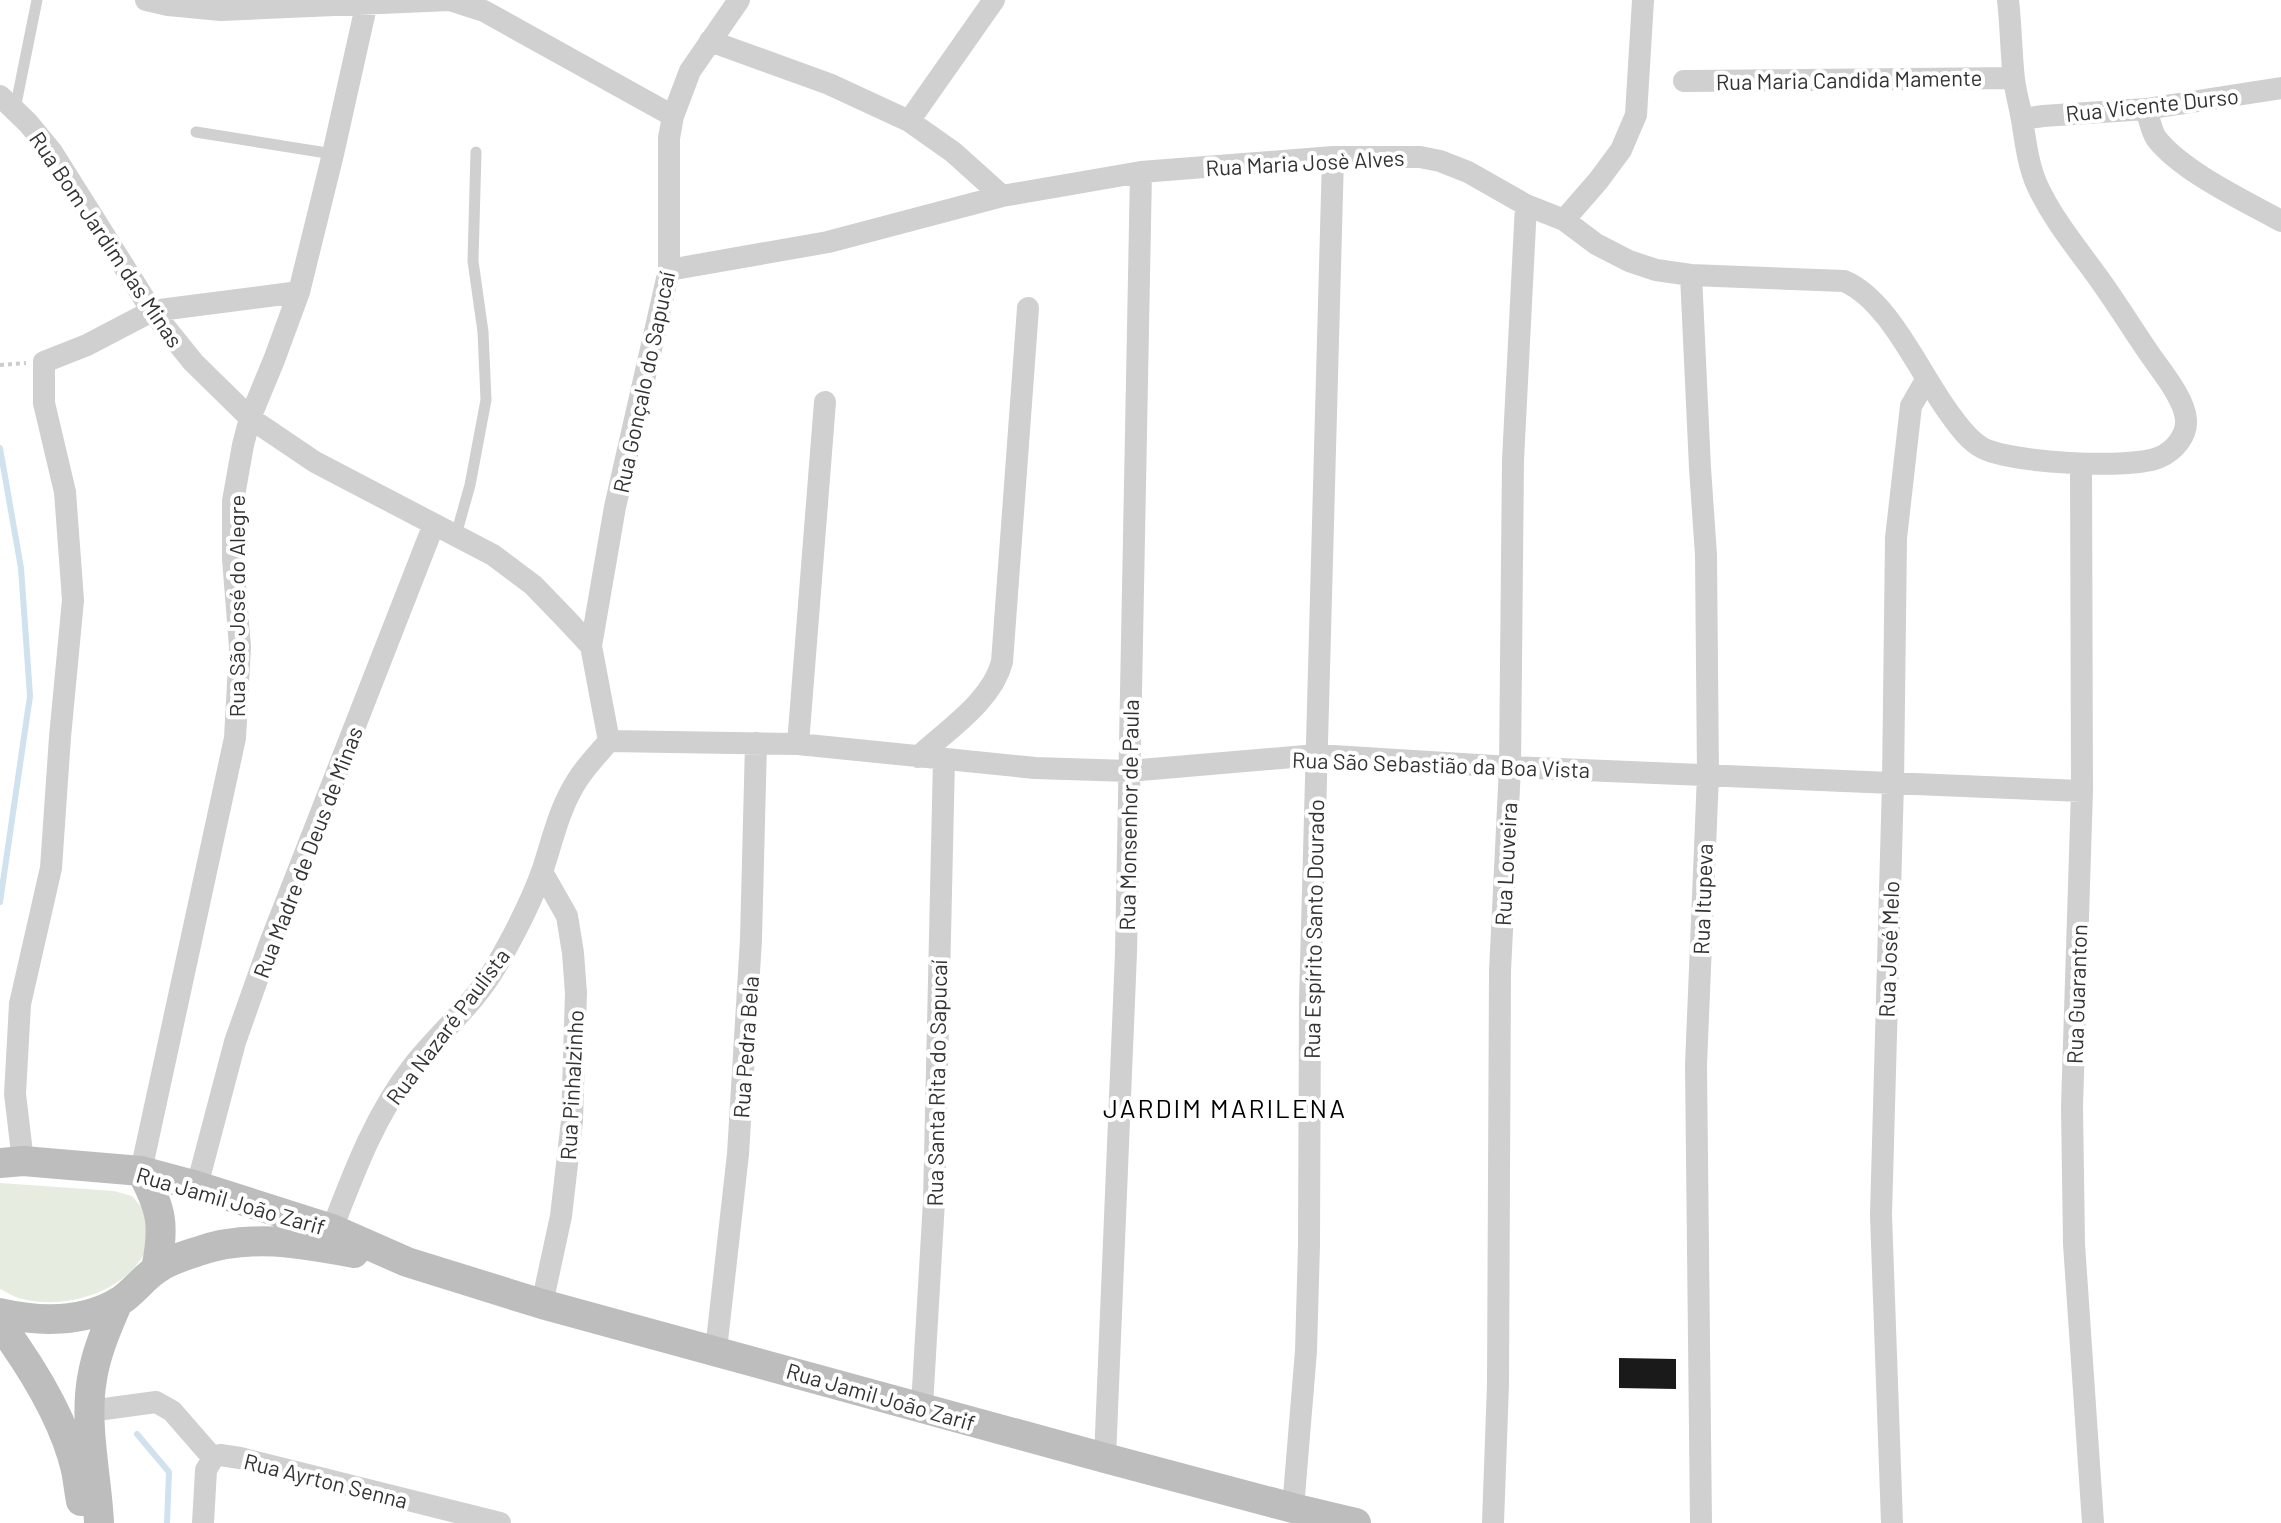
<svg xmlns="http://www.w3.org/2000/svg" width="2281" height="1523" font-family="Barlow,sans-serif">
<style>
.green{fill:#e6ecdf}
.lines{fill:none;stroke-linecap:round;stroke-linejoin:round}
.stream{stroke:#cfe2ee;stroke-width:6}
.building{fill:#1a1a1a}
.path{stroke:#cdcdcd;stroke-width:4;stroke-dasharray:4 4;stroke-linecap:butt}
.lane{stroke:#d0d0d0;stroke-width:11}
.street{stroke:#d0d0d0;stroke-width:22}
.secondary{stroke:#bdbdbd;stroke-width:30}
.labels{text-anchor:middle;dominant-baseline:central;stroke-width:8;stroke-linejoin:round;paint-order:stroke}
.street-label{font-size:22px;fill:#333;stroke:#fff}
.quarter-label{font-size:26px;letter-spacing:2px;fill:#000;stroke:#fff}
</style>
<rect width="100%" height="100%" fill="#fff"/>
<!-- green -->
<path class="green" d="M0,1183l114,8 18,5 20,23c-2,10 -2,22 -6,31 -20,42 -80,60 -123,49 -8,-1 -16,-7 -23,-10z"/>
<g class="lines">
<!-- stream -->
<path class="stream" d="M0,448l21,120 9,128 -30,206
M137,1434l32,38 -2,51"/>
</g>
<!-- building -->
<path class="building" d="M1619,1358l57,1v30l-57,-1z"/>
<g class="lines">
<!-- path -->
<path class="path" d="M0,365l26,-2"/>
<!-- lane -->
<path class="lane" d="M15,109l22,-109
M196,132l137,22
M456,535l14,-50 16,-85 -3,-68 -10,-71 3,-109"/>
<!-- street -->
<path class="street" d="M146,0l22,5 53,5 229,-10 34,11 189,105
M710,41l119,43 80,37 44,31 49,44
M1684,81l330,-3
M0,96l28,27 24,29 100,159 41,51 57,56 65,44 178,93 40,30 32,33 26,28 18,95
M2146,109c3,9 5,21 10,29 25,33 89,63 125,83
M2022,119l21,-3 103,-7 135,-21
M909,121l85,-121
M1564,220l34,-39 23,-31 15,-35 7,-115
M669,270l159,-28 174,-46 139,-24 192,-15h87l20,4 28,11 58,33 38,15 32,24 33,17 27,9 35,5 153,6c46,19 77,96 108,136 8,11 17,23 29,30 25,16 152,23 179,10 14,-6 27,-21 26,-37 -1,-20 -23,-47 -35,-64 -18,-26 -35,-54 -54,-80 -21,-29 -45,-58 -60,-91 -8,-18 -11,-39 -14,-59 -2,-16 -7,-31 -9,-47 -3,-27 -3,-53 -6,-79
M1691,275l9,193 6,87 2,220 -12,290 5,458
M2081,464l1,327 -10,315 2,138 19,279
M591,646l24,-139 54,-237v-132l4,-22 17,-45 49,-71
M609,741l189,3 237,24 94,3 188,-16 193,12 572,24
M798,744l27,-342
M918,757c29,-27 74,-56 84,-95l26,-354
M542,872l25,44 6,37 3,40 -4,128 -11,95 -19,88
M23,1161l-8,-67 5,-90 31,-136 9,-131 13,-137 -8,-108 -21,-89v-41l43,-17 65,-34 147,-19
M141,1171l94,-433 5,-91 -7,-88v-58l10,-56 7,-27 24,-58 25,-68 34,-138 34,-152
M197,1186l38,-144 35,-99 164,-419
M332,1229c22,-57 43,-114 81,-163 26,-33 61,-62 82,-98 18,-31 36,-65 48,-99 10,-31 17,-63 35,-90 9,-14 21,-26 31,-38
M716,1350l22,-196 13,-215 5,-196
M922,1406l12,-205 10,-442
M90,1411l66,-9 16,9 41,47
M1105,1458l21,-505 15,-781
M1293,1508l13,-157 3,-106 1,-246 23,-842
M203,1523l3,-53 7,-12 7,-3 20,3 260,65
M1493,1523l5,-139 2,-413 10,-204 3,-307 13,-255
M1892,1523l-11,-308 12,-432 3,-245 15,-132 15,-26"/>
<!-- secondary -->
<path class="secondary" d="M0,1163l23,-2 118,10 56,15 135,43 75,33 135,42 563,154 188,50 63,15
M141,1171c21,38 24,55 15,98
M0,1313c39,9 84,10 120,-12 14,-9 24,-24 37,-32 10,-8 27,-13 39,-17 53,-19 105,-9 158,1
M0,1324c31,42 64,94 76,146 2,10 3,21 5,31
M99,1523c-2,-45 -15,-99 -7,-144 4,-27 15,-51 26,-77"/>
</g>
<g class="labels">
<!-- street labels -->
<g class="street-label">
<text transform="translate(1849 79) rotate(-1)">Rua Maria Candida Mamente</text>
<text transform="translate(2152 104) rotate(-6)">Rua Vicente Durso</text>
<text transform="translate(1305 162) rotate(-3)">Rua Maria Josè Alves</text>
<text transform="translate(107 239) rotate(56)">Rua Bom Jardim das Minas</text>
<text transform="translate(643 382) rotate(-78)">Rua Gonçalo do Sapucaí</text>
<text transform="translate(236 606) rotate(-90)">Rua São José do Alegre</text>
<text transform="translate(1441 764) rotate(2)">Rua São Sebastião da Boa Vista</text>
<text transform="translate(1128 815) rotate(-89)">Rua Monsenhor de Paula</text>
<text transform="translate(307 852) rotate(-69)">Rua Madre de Deus de Minas</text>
<text transform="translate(1505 864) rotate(-87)">Rua Louveira</text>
<text transform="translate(1702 899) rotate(-88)">Rua Itupeva</text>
<text transform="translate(1313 929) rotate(-89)">Rua Espírito Santo Dourado</text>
<text transform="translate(1888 949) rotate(-88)">Rua José Melo</text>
<text transform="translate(2076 994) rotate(-88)">Rua Guaranton</text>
<text transform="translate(447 1026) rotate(-53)">Rua Nazaré Paulista</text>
<text transform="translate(745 1047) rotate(-86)">Rua Pedra Bela</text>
<text transform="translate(936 1083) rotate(-89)">Rua Santa Rita do Sapucaí</text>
<text transform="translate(571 1085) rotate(-87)">Rua Pinhalzinho</text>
<text transform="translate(231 1200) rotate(16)">Rua Jamil João Zarif</text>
<text transform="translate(881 1396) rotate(16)">Rua Jamil João Zarif</text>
<text transform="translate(326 1480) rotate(14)">Rua Ayrton Senna</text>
</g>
<!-- quarter labels -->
<g class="quarter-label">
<text x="1225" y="1107">JARDIM MARILENA</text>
</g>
</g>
</svg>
